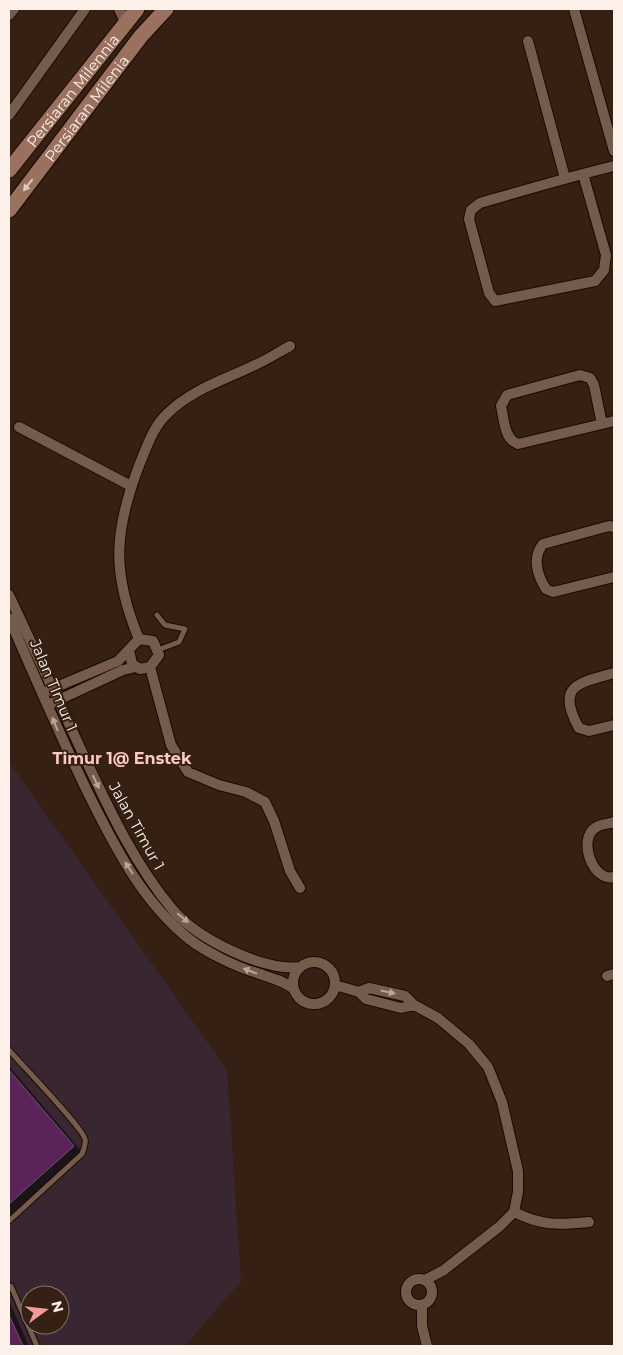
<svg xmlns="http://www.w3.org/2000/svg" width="623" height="1355" font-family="Montserrat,sans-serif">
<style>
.education{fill:#382730;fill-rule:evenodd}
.shadow{fill:#0007}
.building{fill:#5c225a;stroke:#6c586b}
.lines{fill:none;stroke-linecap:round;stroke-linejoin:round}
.lane-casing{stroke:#1b0901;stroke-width:7}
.street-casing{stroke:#1b0901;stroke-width:12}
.secondary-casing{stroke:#1b0901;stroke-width:17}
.lane{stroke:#745b4c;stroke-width:5}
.street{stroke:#745b4c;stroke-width:10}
.secondary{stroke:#9a715e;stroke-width:15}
.oneway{fill:#dfcbc0}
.oneway2{fill:#b8a69b}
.labels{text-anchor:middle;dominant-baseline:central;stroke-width:4;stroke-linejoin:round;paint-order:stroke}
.street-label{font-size:15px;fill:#fdf1ea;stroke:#352013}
.neighbourhood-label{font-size:16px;font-weight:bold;fill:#fdc9c5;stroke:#352013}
</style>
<rect width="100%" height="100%" fill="#352013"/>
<!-- education -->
<path class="education" d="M9,762l218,308 14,211 -56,65h-176zM30,1295h30v30h-30z"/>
<!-- shadow -->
<path class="shadow" d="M9,1066l73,86 -73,65z
M9,1301l20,45h-20z"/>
<!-- building -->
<path class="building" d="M9,1070l65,76 -65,58z
M9,1315l14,31h-14z"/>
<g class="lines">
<defs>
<path id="lane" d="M157,615l8,10 20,4 -6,13 -21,8
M9,1050c12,14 73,77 76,89 1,4 -1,10 -3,15l-73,67
M11,1286l26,60"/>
<path id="street" d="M119,9l6,13
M574,9l40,142
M9,15l5,-6
M528,41l37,137
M9,115l76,-106
M583,174l23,81 -2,15 -9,11 -100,20 -6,-8 -20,-74 2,-9 9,-7c45,-13 89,-26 134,-37
M602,424l-8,-39 -4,-7 -10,-3 -73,20 -6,11c3,13 3,33 17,38l84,-20 12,-3
M19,427l112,59
M614,527l-5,-1 -66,18c-11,13 -6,31 3,45l7,3 61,-15
M9,595c25,54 50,108 75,161 25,53 51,109 89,154 25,29 89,61 127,57
M9,618c27,61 53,123 83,183 25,50 52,102 97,138 17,13 47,28 68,34 14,5 25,7 37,16
M139,639c-28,-67 -25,-109 1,-176 8,-19 13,-36 28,-50 24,-24 59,-34 89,-49 11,-5 22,-12 33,-18
M150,667l21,78 17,27 31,13 27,7 19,10 9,19 16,50 10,17
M614,673c-35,10 -59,12 -35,55l10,3 25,-6
M47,691l71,-30 21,-22 14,2 6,14 -9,12 -10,2 -8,-5 -3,-14
M52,703l71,-33 13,-3
M614,822c-5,2 -14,2 -19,6 -17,11 -3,54 19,49
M293 983a21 21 0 1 1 42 0a21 21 0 1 1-42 0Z
M607,976l7,-2
M335,985l24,7 7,7 35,9 13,-3
M359,992l10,-4 36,8 9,9 24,13 31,26 19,23 14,35 16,69v21l-4,20 -14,14 -56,44 -19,10
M514,1212c28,14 45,13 75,10
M406 1292a13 13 0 1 1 26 0a13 13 0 1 1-26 0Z
M422,1305v21l5,20"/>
<g id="secondary">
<path id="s1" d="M9,170l128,-161"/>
<path id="s2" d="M9,210l132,-174 25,-27"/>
</g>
</defs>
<!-- lane casing -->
<use href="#lane" class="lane-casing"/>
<!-- street casing -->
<use href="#street" class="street-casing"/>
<!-- secondary casing -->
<use href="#secondary" class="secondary-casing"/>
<!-- lane -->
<use href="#lane" class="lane"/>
<!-- street -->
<use href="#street" class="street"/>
<!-- secondary -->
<use href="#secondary" class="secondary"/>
</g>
<!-- one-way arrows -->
<defs><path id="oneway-solid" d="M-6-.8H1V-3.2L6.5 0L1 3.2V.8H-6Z" transform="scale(1.25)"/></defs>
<use class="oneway" href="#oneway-solid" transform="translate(28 185) rotate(128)"/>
<g class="oneway2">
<use href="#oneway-solid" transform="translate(55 724) rotate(-112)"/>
<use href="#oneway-solid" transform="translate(96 782) rotate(65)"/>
<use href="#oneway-solid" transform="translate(129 868) rotate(-123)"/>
<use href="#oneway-solid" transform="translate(183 918) rotate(39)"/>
<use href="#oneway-solid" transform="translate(250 971) rotate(-159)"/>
<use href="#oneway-solid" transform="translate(388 992) rotate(12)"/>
</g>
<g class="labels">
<!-- street labels -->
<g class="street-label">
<text stroke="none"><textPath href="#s1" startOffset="102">Persiaran Milennia</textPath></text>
<text stroke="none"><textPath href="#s2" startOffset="128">Persiaran Milenia</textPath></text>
<text transform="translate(54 685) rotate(67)">Jalan TImur 1</text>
<text transform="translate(137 826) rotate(61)">Jalan Timur 1</text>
</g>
<!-- neighbourhood labels -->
<g class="neighbourhood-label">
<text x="122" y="758">Timur 1@ Enstek</text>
</g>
</g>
<!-- border -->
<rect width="623" height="1355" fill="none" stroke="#fdf1ea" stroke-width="20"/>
<!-- north arrow -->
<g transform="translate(45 1310) rotate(75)"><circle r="24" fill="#352013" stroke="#857469"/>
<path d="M0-4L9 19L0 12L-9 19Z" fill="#f59b97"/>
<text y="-8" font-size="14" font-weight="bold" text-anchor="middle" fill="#fdf1ea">N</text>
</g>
</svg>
